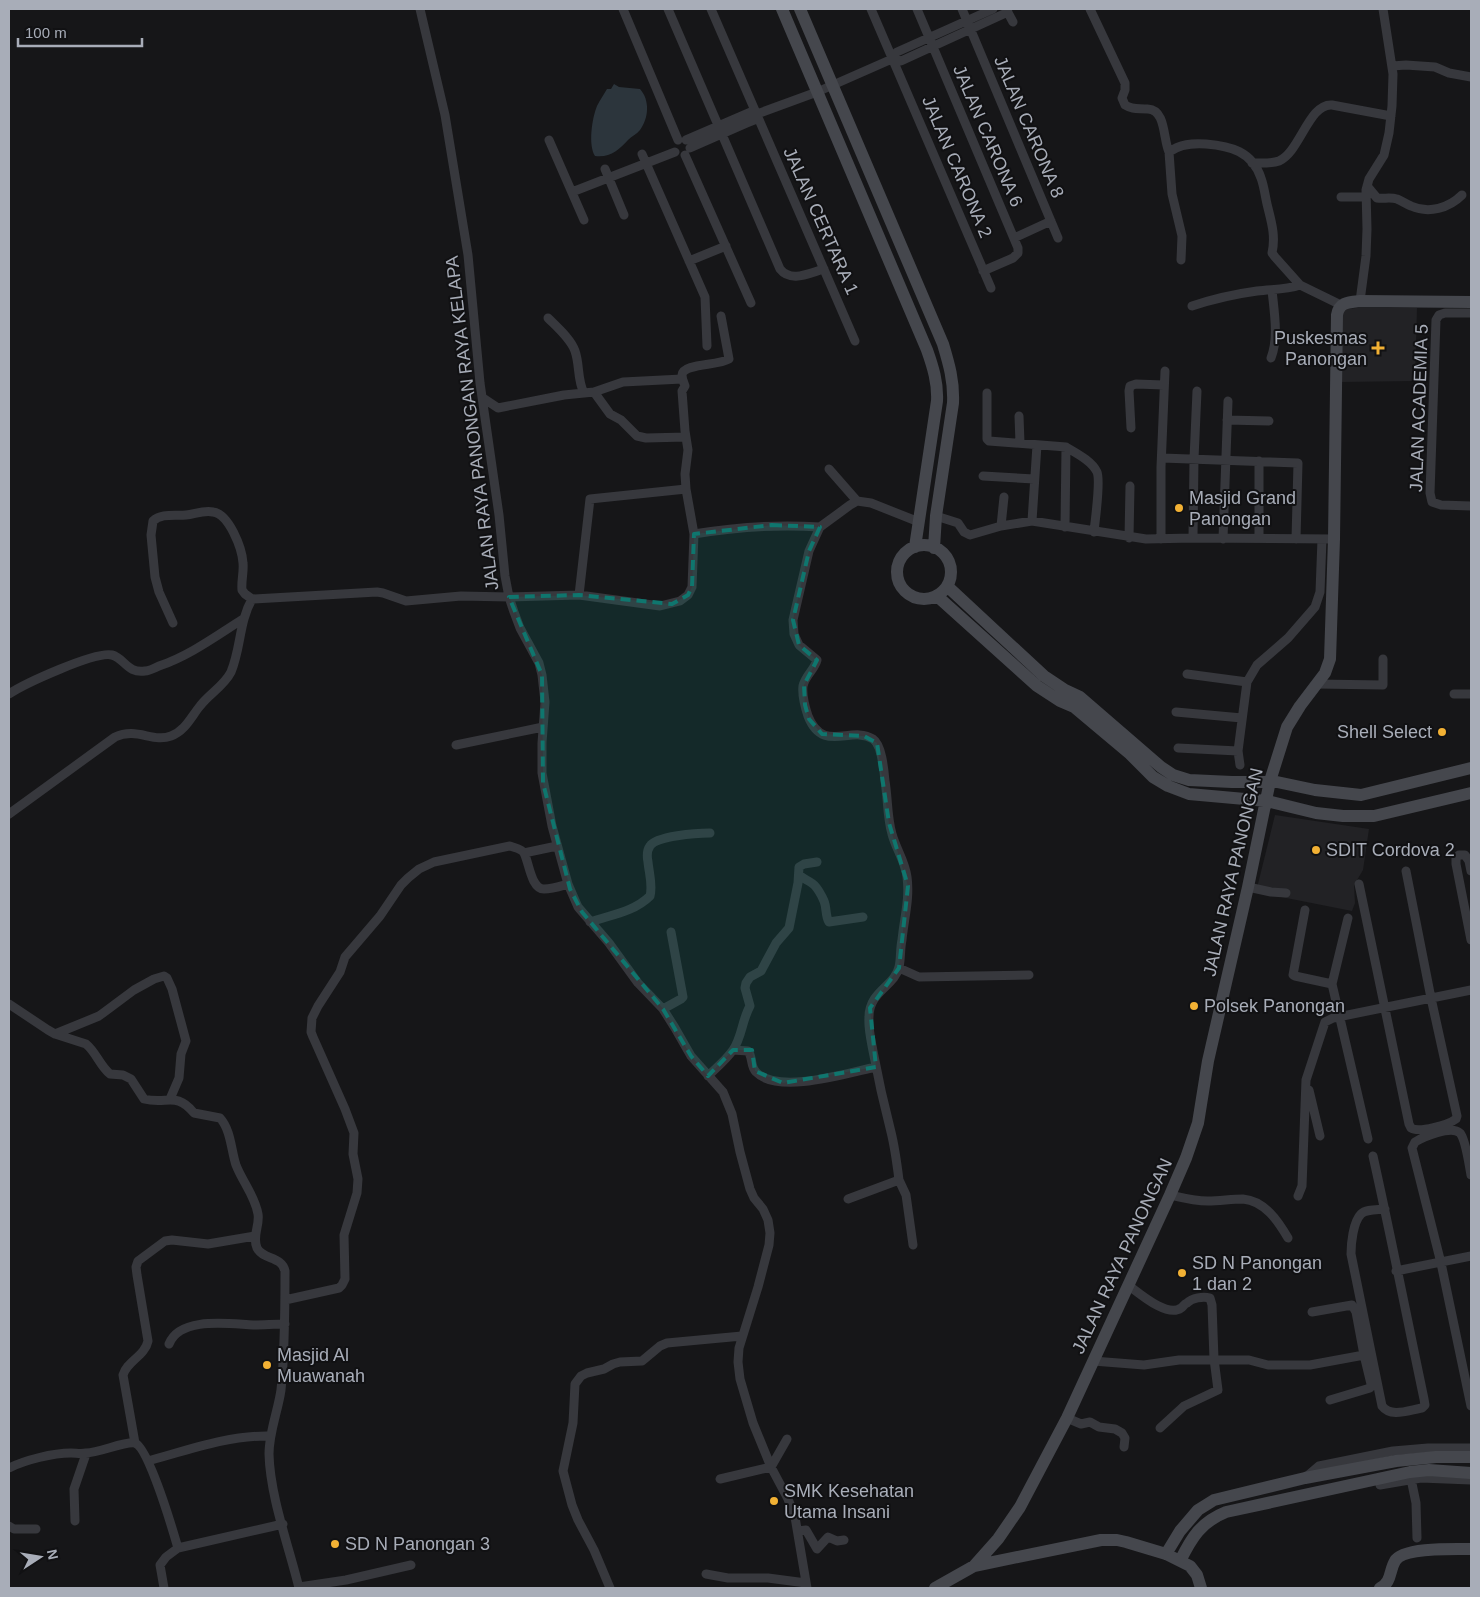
<svg xmlns="http://www.w3.org/2000/svg" width="1480" height="1597" font-family="Arial,sans-serif">
<style>
.built{fill:#222225}
.water{fill:#2c353c}
.lines{fill:none;stroke-linecap:round;stroke-linejoin:round}
.street{stroke:#37383d;stroke-width:9}
.secondary{stroke:#45474d;stroke-width:12}
.marked{fill:#0f766e;fill-opacity:0.2;stroke:#0f766e;stroke-width:4;stroke-dasharray:10 6;stroke-linejoin:round}
.poi-dot{fill:#f2b134;stroke:#111113;stroke-width:2}
.labels{text-anchor:middle;dominant-baseline:central;stroke-width:4;stroke-linejoin:round;paint-order:stroke}
.street-label{font-size:18px;fill:#a8adb8;stroke:#111113}
.poi-label{font-size:18px;fill:#a8adb8;stroke:#111113;text-anchor:start}
</style>
<rect width="100%" height="100%" fill="#161618"/>
<!-- built -->
<path class="built" d="M1356,308h61l-2,73 -74,1v-68l6,-5z
M1275,815l94,14 -6,41 -9,15 1,18 -3,8 -96,-19z"/>
<!-- water -->
<path class="water" d="M614,84l5,3 21,2c10,11 9,29 0,41 -3,4 -8,6 -12,10 -9,10 -18,18 -33,16 -7,-11 -3,-38 2,-50 3,-6 7,-12 10,-17h4z"/>
<g class="lines">
<!-- street -->
<path class="street" d="M420,9l25,106 23,140 12,128 19,132 6,61 4,21 5,15 6,16 19,35 3,12 3,27 -3,41v30l10,53 16,58 10,23 31,36 29,40 25,26 12,19 16,28 32,36 9,22 8,38 10,37 4,9 9,11 5,11 2,13 -1,12 -11,42 -19,61 -1,14 2,17 13,44 18,44 17,32 7,18 12,71
M623,9l55,131
M668,9l112,260c11,14 29,4 44,0
M711,9l144,332
M871,9l120,279
M917,9l101,239v5l-5,5 -30,13
M962,9l96,229
M1006,9l7,13
M1090,9l35,74v7l-3,8 3,7c8,5 13,3 23,4 18,1 15,30 21,43 11,-8 23,-9 37,-8 24,2 46,7 55,34 3,8 4,17 6,26 4,17 9,31 5,49l3,4 25,28 41,20
M892,59l5,-7 96,-43
M1392,66l14,-1 29,2 14,6 22,4
M549,140l35,80
M686,140l65,-28 6,2 60,-22 75,-33 9,2 107,-49
M690,148l57,-25 7,-3 3,-6
M1169,152l3,42 10,42 -1,24
M642,154l63,143 2,49
M685,155l66,148
M1252,163c8,0 19,1 27,-2 21,-9 30,-58 53,-56l59,11
M605,169l19,46
M1367,186l10,12c7,1 13,-1 20,1 5,2 9,5 14,7 18,8 38,2 51,-11
M572,192l103,-40
M1341,197h24
M1014,238l37,-17
M689,261l37,-15
M1360,301l6,-45 1,-27 -1,-39 3,-11 15,-24 5,-22 3,-27 1,-32 -10,-65
M1192,306c21,-7 43,-12 65,-15 15,-2 28,-1 43,-6
M1471,313h-26l-6,2 -3,5 -6,173 2,9 9,3 30,1
M548,318c9,9 23,21 27,33 5,14 2,29 9,42
M1271,358c8,-21 3,-47 1,-68
M594,392l16,22 11,6 16,16 9,2 40,-1
M987,393v46l2,2 77,6c10,6 26,14 31,25 4,9 -2,48 -3,60
M483,398l15,10 66,-13 30,-3 29,-10 59,-3
M1019,416l1,27
M1227,420l42,1
M1131,428l-2,-37 1,-5 6,-2 28,1
M1162,458l136,5 -2,76
M829,469l28,32
M983,476l51,3
M936,516l22,7 6,9 6,3 31,-9 31,-5 114,18 47,-1 141,1
M1032,521l5,-76
M1001,526l3,-29
M1065,527l1,-80
M694,534c42,-7 83,-10 126,-7
M1129,538l1,-52
M1193,538l1,-79 3,-68
M1259,538v-77
M1161,539v-72l4,-96
M1223,539l5,-138
M579,595l11,-96 96,-10
M173,623l-14,-31 -4,-15 -4,-42 2,-14c8,-8 22,-5 33,-6 9,-1 18,-5 27,-3 16,2 29,36 30,51 1,9 -2,18 -1,27l3,4 7,5 125,-7 6,1 23,8 55,-5 48,1 70,-2 81,11 20,-5 8,-6 4,-8 2,-53 -8,-45 -1,-15 3,-24 -3,-19 -3,-40 3,-5c-1,-3 -3,-7 -3,-11 1,-12 36,-9 47,-16l-8,-43
M1187,674l60,8
M1317,684l66,1v-26
M9,694c15,-10 86,-43 103,-39 12,3 16,19 33,16 4,0 10,-3 14,-5 30,-10 57,-30 84,-47
M1454,694h17
M1176,712l66,6
M456,745l87,-18
M1178,748l60,3
M1240,765l-2,-14 9,-69 10,-17 31,-27 27,-31 5,-15 2,-53
M9,814l106,-77c22,-10 38,6 56,-1 14,-5 20,-19 29,-30 9,-12 24,-20 31,-34 10,-24 8,-50 21,-73
M524,853l33,-7
M1471,871l-2,-10 -4,-6h-6l-3,3v6l15,76
M799,875c6,5 9,5 14,9 4,3 9,12 11,17 3,7 1,15 5,21l34,-5
M1359,884l50,240 2,4c8,5 37,-3 45,-9l1,-3 -26,-118 -25,-127
M1248,887l23,5 15,1
M1305,910l-12,65 2,1 37,8
M1348,918l-16,66 36,155
M590,922c20,-7 44,-10 60,-26 3,-11 -1,-23 -2,-34 -1,-5 -1,-12 2,-16 6,-10 47,-13 60,-13
M899,968l20,9 110,-2
M9,1004l39,26 7,4 31,10c10,8 14,22 24,30l13,1 8,4 13,20c23,6 32,-8 50,14l26,5c11,12 11,32 16,47 6,16 19,31 22,49 2,11 -6,22 -1,34 6,12 25,8 28,23 0,40 0,79 -4,119 -3,21 -12,42 -12,64 1,42 20,93 30,134
M663,1009l18,-10 2,-2 -12,-65
M55,1034l44,-18 35,-26 20,-11 10,-3 3,2 5,11 14,52 -5,13 -2,24 -9,21
M733,1050l15,1c5,6 2,15 8,21 22,23 92,1 120,-5
M708,1076c8,-8 18,-16 25,-26 9,-13 9,-30 17,-44l-5,-18 1,-5 4,-6 11,-6 15,-28 13,-15 9,-45 1,-16 5,-3 13,-2
M1309,1090l11,46
M1373,1156c18,81 34,162 51,243l1,6 -3,3c-13,2 -31,10 -40,-2l-31,-152c0,-10 2,-32 10,-40 5,-5 17,-4 24,-5
M1471,1175c-2,-10 -5,-35 -11,-42 -9,-8 -37,4 -45,9l-3,6 29,115 30,143
M899,1180c-2,-16 -4,-32 -8,-48 -7,-27 -13,-54 -18,-81 -2,-11 -5,-23 -4,-34 0,-26 26,-31 30,-50 2,-8 1,-18 3,-27 2,-21 8,-42 5,-63 -2,-16 -11,-28 -15,-43 -5,-17 -4,-35 -7,-53 -1,-10 -3,-36 -12,-42 -22,-14 -50,15 -65,-23 -3,-9 -6,-21 -5,-30 2,-10 12,-17 14,-26l-18,-15 -5,-11 -1,-14 16,-69 11,-24 30,-22 7,-4 14,2 48,19
M1170,1195c13,3 25,6 38,6 12,0 23,-2 35,-2 22,2 35,22 45,39
M1298,1196l4,-10 4,-106 19,-58 8,-4 138,-28
M848,1199l51,-19 7,15 7,50
M1396,1271l75,-15
M1128,1285c11,8 39,33 53,23 2,-1 3,-4 6,-5 5,-5 16,-7 23,-5l2,7 2,54 4,31 -34,16 -24,22
M285,1300l54,-12 3,-3 3,-6 -1,-44 13,-42 1,-14 -5,-25 1,-21 -9,-24 -32,-72 -2,-5 1,-14 6,-12 22,-34 5,-15 35,-41 21,-31 7,-7 11,-9 15,-7 76,-16c4,2 11,2 14,7 5,9 7,36 20,36 8,0 17,-3 24,-5
M1312,1312l40,-7 4,7 8,43
M169,1344c11,-28 61,-20 84,-19 11,0 21,-1 32,-1
M1093,1361l51,4 35,-5h70l19,5h42l54,-10 7,29 -1,4 -40,12
M1067,1418l14,6 9,-2 9,5 16,2 7,4 3,5 -1,9
M135,1443l-12,-68c4,-14 22,-19 25,-34l-11,-66 -1,-8 2,-6 27,-20 7,-1 36,4 47,-8
M148,1461c40,-11 81,-26 122,-25
M9,1468c16,-8 44,-15 62,-15 5,0 10,1 15,0 13,0 39,-12 49,-10 14,5 38,88 43,105
M1410,1474l6,29 1,35
M1305,1478l14,-12 74,-15 35,-3h43
M720,1479l51,-12 16,-28
M1380,1485l41,-7 50,2
M75,1521l-1,-32 12,-35
M9,1526l5,3h22
M798,1531l8,-1 11,19 11,-12 9,4 7,-1
M706,1574l22,4h40l38,5
M299,1587l47,-7 65,-15
M164,1588l-4,-23 6,-8 12,-9 105,-24
M610,1588l-16,-38 -16,-30 -6,-15 -9,-34 10,-48 2,-39 6,-8 6,-3 17,-4 9,-5 7,-2 22,-1 18,-15 7,-3 75,-7"/>
<!-- secondary -->
<path class="secondary" d="M782,9l145,341c6,17 11,33 10,51l-22,146
M800,9l143,335c6,20 11,37 10,59l-17,113 -2,32
M897 572a27 27 0 1 1 54 0a27 27 0 1 1-54 0Z
M947,586l97,90 21,14 15,7 81,70 12,8 16,5 43,2h45l38,8 46,5 110,-27
M937,596l100,90 23,15 14,6 56,47 23,23 15,9 21,8 78,7 49,12 27,3h31l97,-23
M1166,1554l14,-23 18,-21 16,-10 91,-22 91,-17 40,-4h35
M1180,1561c12,-24 21,-39 46,-49l184,-40 19,-2 42,3
M974,1566l24,-27 22,-32 47,-89 103,-223 16,-37 12,-35 10,-62 40,-174 22,-106 17,-54 13,-21 25,-33 5,-14 4,-120 3,-224c2,-13 12,-13 23,-14l111,1
M935,1588l39,-22 127,-26h16l9,2 40,12 24,12 7,9 4,13
M1380,1588c12,-6 9,-17 15,-27 7,-14 60,-12 76,-12"/>
</g>
<!-- marked area -->
<path class="marked" d="M772,525l48,2 -11,24 -16,69 6,25 18,15 -13,25 1,20 4,14 13,15 42,2 13,7 12,80 19,63 -9,82 -29,40 6,59 -93,16 -28,-12 -3,-21h-19l-25,26 -17,-20 -28,-47 -81,-97 -12,-23 -27,-106 -1,-108 -33,-78 70,-2 93,9 16,-9 4,-8 2,-53z"/>
<!-- markers -->
<g class="poi-dot">
<path d="M1375.5 340.5h5v5h5v5h-5v5h-5v-5h-5v-5h5z"/>
<circle cx="1179" cy="508" r="5"/>
<circle cx="1442" cy="732" r="5"/>
<circle cx="1316" cy="850" r="5"/>
<circle cx="1194" cy="1006" r="5"/>
<circle cx="1182" cy="1273" r="5"/>
<circle cx="267" cy="1365" r="5"/>
<circle cx="774" cy="1501" r="5"/>
<circle cx="335" cy="1544" r="5"/>
</g>
<g class="labels">
<!-- street labels -->
<g class="street-label">
<text transform="translate(1029 127) rotate(67)">JALAN CARONA 8</text>
<text transform="translate(988 136) rotate(67)">JALAN CARONA 6</text>
<text transform="translate(957 167) rotate(67)">JALAN CARONA 2</text>
<text transform="translate(821 221) rotate(66)">JALAN CERTARA 1</text>
<text transform="translate(1419 408) rotate(-88)">JALAN ACADEMIA 5</text>
<text transform="translate(472 423) rotate(-97)">JALAN RAYA PANONGAN RAYA KELAPA</text>
<text transform="translate(1233 872) rotate(-77)">JALAN RAYA PANONGAN</text>
<text transform="translate(1122 1256) rotate(-65)">JALAN RAYA PANONGAN</text>
</g>
<!-- poi labels -->
<g class="poi-label">
<text x="1367" y="338" text-anchor="end">Puskesmas<tspan x="1367" dy="21">Panongan</tspan></text>
<text x="1189" y="498">Masjid Grand<tspan x="1189" dy="21">Panongan</tspan></text>
<text x="1432" y="732" text-anchor="end">Shell Select</text>
<text x="1326" y="850">SDIT Cordova 2</text>
<text x="1204" y="1006">Polsek Panongan</text>
<text x="1192" y="1263">SD N Panongan<tspan x="1192" dy="21">1 dan 2</tspan></text>
<text x="277" y="1355">Masjid Al<tspan x="277" dy="21">Muawanah</tspan></text>
<text x="784" y="1491">SMK Kesehatan<tspan x="784" dy="21">Utama Insani</tspan></text>
<text x="345" y="1544">SD N Panongan 3</text>
</g>
</g>
<!-- border -->
<rect width="1480" height="1597" fill="none" stroke="#a8adb8" stroke-width="20"/>
<!-- north arrow -->
<g transform="translate(40 1557) rotate(78)" stroke="#111113" stroke-width="4" paint-order="stroke">
<path d="M0-4L9 19L0 12L-9 19Z" fill="#a8adb8"/>
<text y="-8" font-size="14" font-weight="bold" text-anchor="middle" fill="#a8adb8">N</text>
</g>
<!-- scale -->
<path d="M18 38v8h124v-8" fill="none" stroke="#a8adb8" stroke-width="2.5"/>
<text x="25" y="38" font-size="15" fill="#a8adb8" stroke="#111113" stroke-width="4" paint-order="stroke">100 m</text>
</svg>
